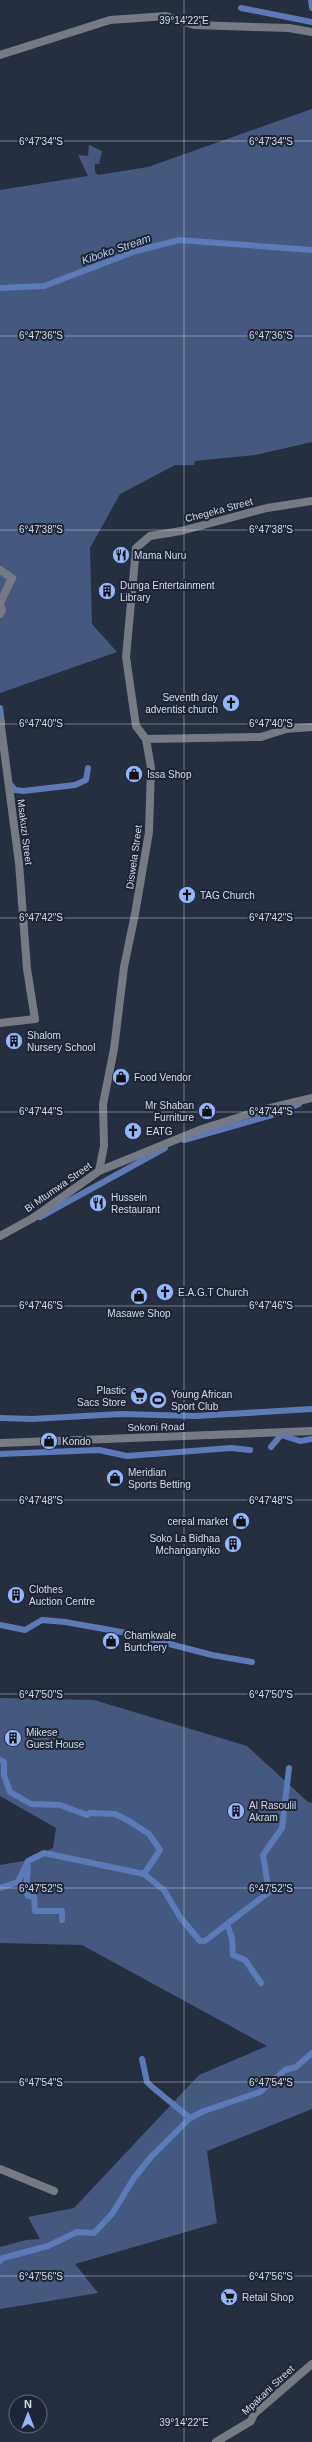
<svg xmlns="http://www.w3.org/2000/svg" width="312" height="2442" font-family="Helvetica,sans-serif">
<style>
.green{fill:#455980}
.lines{fill:none;stroke-linecap:round;stroke-linejoin:round}
.stream{stroke:#5b7ab7;stroke-width:6}
.street{stroke:#767a83;stroke-width:8}
.ticks{fill:none;stroke:#d6dce7;stroke-width:1;stroke-opacity:0.45}
.labels{text-anchor:middle;dominant-baseline:central;stroke-width:4;stroke-linejoin:round;paint-order:stroke}
.street-label{font-size:10px;fill:#d6dce7;stroke:#1d2536}
.poi-label{font-size:10px;fill:#d6dce7;stroke:#1d2536;text-anchor:start}
.water-label{font-size:11px;font-style:italic;fill:#bccef0;stroke:#1d2536}
.ticks-label{font-size:10px;text-anchor:middle;fill:#d6dce7;stroke:#1d2536;stroke-width:4;stroke-linejoin:round;paint-order:stroke}
</style>
<rect width="100%" height="100%" fill="#262f40"/>
<!-- green -->
<path class="green" d="M312,109v333l-57,13 -60,6 -1,4h-19l-55,29 -30,54 2,76 25,28 -117,41v-503l88,-14 -10,-21 10,1 1,-11 13,6 -3,13h-4v8l3,3 50,-8z
M0,1698l94,2 153,46 61,56 4,1v306l-105,42 10,72 -142,41 23,29 -98,16v-62l26,-7 14,-1 -12,-22 46,-9 125,-133 68,-29 -185,-101 -82,-2v-78l29,-5 24,-12 3,-20 -56,-32z"/>
<g class="lines">
<!-- stream -->
<path class="stream" d="M311,0l1,8
M241,8l71,14
M0,288l44,-2 92,-35 43,-11 133,10
M0,708l2,15
M10,784l5,6 8,1 52,-6 11,-5 2,-12
M184,1140l88,-25 27,-11
M40,1217l125,-69
M0,1418l32,1 88,-5 76,2 116,-7
M271,1447l10,-12 19,6 12,-2
M0,1454l99,-4 28,6 104,-8 19,2
M0,1625l25,5 17,-10 23,2 62,11 85,22 40,7
M0,1760l4,2v13l6,17 21,12 29,1 27,10 3,-2 25,1 14,7 20,13 11,16 -16,24 20,16 16,27 20,24h5l22,-17 5,14 1,17 12,5 16,23
M28,1866l-2,24 2,6 6,1 1,14h27v9
M0,1888l18,-6 10,-21 16,-8 100,21
M227,1924l42,-32 -6,-37 19,-27 7,-60
M142,2059l5,23 4,4 39,32 14,-7 56,-19 25,-22 11,-3 16,-14
M0,2261l3,-3 45,-12 29,-14 17,1 18,-19 22,-36 17,-21 39,-39"/>
<!-- street -->
<path class="street" d="M0,55l110,-35 56,-4 28,9 95,3 23,4
M0,570l12,8 -12,25
M0,606l2,4 -2,4
M0,719l19,144 8,106 8,50 -35,4
M146,739l115,-2 25,-8 26,-2
M99,1171l5,-25 -1,-42 11,-55 10,-82 11,-53 14,-82 2,-64 -5,-29 -10,-13 -10,-69 10,-109 14,-12 31,-5 86,-23 45,-7
M0,1236l33,-18 66,-47 103,-42 60,-19 50,-12
M0,1443l312,-12
M0,2169l54,22
M216,2442l35,-21 3,-7 58,-50"/>
</g>
<!-- ticks -->
<path class="ticks" d="M184,0v2442M0,141h312M0,336h312M0,530h312M0,724h312M0,918h312M0,1112h312M0,1306h312M0,1500h312M0,1694h312M0,1888h312M0,2082h312M0,2276h312"/>
<!-- icons -->
<defs>
<symbol id="restaurant-disc" viewBox="-11 -11 22 22"><circle r="9.5" fill="#93b7fd" stroke="#1d2536"/><path d="M-5-6h1v4h1v-4h1v4h1v-4h1v5L-1.5 .5V6h-2V.5L-5-1ZM5-6V6H3V1.5H1.5Q1.5-4 5-6Z" fill="#111"/></symbol>
<symbol id="building-disc" viewBox="-11 -11 22 22"><circle r="9.5" fill="#93b7fd" stroke="#1d2536"/><path d="M-4-6H4V6H1V3H-1V6H-4ZM-2.5-4.3h1.7v1.8h-1.7ZM.8-4.3h1.7v1.8H.8ZM-2.5-1h1.7V.8h-1.7ZM.8-1h1.7V.8H.8Z" fill="#111"/></symbol>
<symbol id="church-disc" viewBox="-11 -11 22 22"><circle r="9.5" fill="#93b7fd" stroke="#1d2536"/><path d="M-1.2-6h2.4v3.5h3.3v2.4h-3.3V6h-2.4V-.1h-3.3v-2.4h3.3Z" fill="#111"/></symbol>
<symbol id="shop-disc" viewBox="-11 -11 22 22"><circle r="9.5" fill="#93b7fd" stroke="#1d2536"/><path d="M-5-2.5h2.3a2.7 3.5 0 0 1 5.4 0H5L5.5 6h-11ZM-1.5-2.5h3a1.5 2.3 0 0 0-3 0Z" fill="#111"/></symbol>
<symbol id="supermarket-disc" viewBox="-11 -11 22 22"><circle r="9.5" fill="#93b7fd" stroke="#1d2536"/><path d="M-6-5.5h2.5l.6 2H6L4.5 2H-2.5L-4.4-4H-6ZM-1.5 3.2a1.3 1.3 0 1 0 .1 0ZM3 3.2a1.3 1.3 0 1 0 .1 0Z" fill="#111"/></symbol>
<symbol id="stadium-disc" viewBox="-11 -11 22 22"><circle r="9.5" fill="#93b7fd" stroke="#1d2536"/><path d="M0-5a6.5 5 0 1 0 0 10a6.5 5 0 1 0 0-10ZM-3.5-1.8h7v3.6h-7Z" fill="#111"/></symbol>
</defs>
<g fill-rule="evenodd">
<use href="#restaurant-disc" x="111" y="545" width="20" height="20"/>
<use href="#building-disc" x="97" y="581" width="20" height="20"/>
<use href="#church-disc" x="221" y="693" width="20" height="20"/>
<use href="#shop-disc" x="124" y="764" width="20" height="20"/>
<use href="#church-disc" x="177" y="885" width="20" height="20"/>
<use href="#building-disc" x="4" y="1031" width="20" height="20"/>
<use href="#shop-disc" x="111" y="1067" width="20" height="20"/>
<use href="#shop-disc" x="197" y="1101" width="20" height="20"/>
<use href="#church-disc" x="123" y="1121" width="20" height="20"/>
<use href="#restaurant-disc" x="88" y="1193" width="20" height="20"/>
<use href="#church-disc" x="155" y="1282" width="20" height="20"/>
<use href="#shop-disc" x="129" y="1286" width="20" height="20"/>
<use href="#supermarket-disc" x="129" y="1386" width="20" height="20"/>
<use href="#stadium-disc" x="148" y="1390" width="20" height="20"/>
<use href="#shop-disc" x="39" y="1431" width="20" height="20"/>
<use href="#shop-disc" x="105" y="1468" width="20" height="20"/>
<use href="#shop-disc" x="231" y="1511" width="20" height="20"/>
<use href="#building-disc" x="223" y="1534" width="20" height="20"/>
<use href="#building-disc" x="6" y="1585" width="20" height="20"/>
<use href="#shop-disc" x="101" y="1631" width="20" height="20"/>
<use href="#building-disc" x="3" y="1728" width="20" height="20"/>
<use href="#building-disc" x="226" y="1801" width="20" height="20"/>
<use href="#supermarket-disc" x="219" y="2287" width="20" height="20"/>
</g>
<g class="labels">
<!-- street labels -->
<g class="street-label">
<text transform="translate(219 510) rotate(-15)">Chegeka Street</text>
<text transform="translate(25 832) rotate(83)">Msakuzi Street</text>
<text transform="translate(134 857) rotate(-82)">Diswela Street</text>
<text transform="translate(58 1187) rotate(-35)">Bi Mtumwa Street</text>
<text transform="translate(156 1427) rotate(-1)">Sokoni Road</text>
<text transform="translate(268 2390) rotate(-43)">Mpakani Street</text>
</g>
<!-- poi labels -->
<g class="poi-label">
<text x="134" y="555">Mama Nuru</text>
<text x="120" y="585">Dunga Entertainment<tspan x="120" dy="12">Library</tspan></text>
<text x="218" y="697" text-anchor="end">Seventh day<tspan x="218" dy="12">adventist church</tspan></text>
<text x="147" y="774">Issa Shop</text>
<text x="200" y="895">TAG Church</text>
<text x="27" y="1035">Shalom<tspan x="27" dy="12">Nursery School</tspan></text>
<text x="134" y="1077">Food Vendor</text>
<text x="194" y="1105" text-anchor="end">Mr Shaban<tspan x="194" dy="12">Furniture</tspan></text>
<text x="146" y="1131">EATG</text>
<text x="111" y="1197">Hussein<tspan x="111" dy="12">Restaurant</tspan></text>
<text x="178" y="1292">E.A.G.T Church</text>
<text x="139" y="1313" text-anchor="middle">Masawe Shop</text>
<text x="126" y="1390" text-anchor="end">Plastic<tspan x="126" dy="12">Sacs Store</tspan></text>
<text x="171" y="1394">Young African<tspan x="171" dy="12">Sport Club</tspan></text>
<text x="62" y="1441">Kondo</text>
<text x="128" y="1472">Meridian<tspan x="128" dy="12">Sports Betting</tspan></text>
<text x="228" y="1521" text-anchor="end">cereal market</text>
<text x="220" y="1538" text-anchor="end">Soko La Bidhaa<tspan x="220" dy="12">Mchanganyiko</tspan></text>
<text x="29" y="1589">Clothes<tspan x="29" dy="12">Auction Centre</tspan></text>
<text x="124" y="1635">Chamkwale<tspan x="124" dy="12">Burtchery</tspan></text>
<text x="26" y="1732">Mikese<tspan x="26" dy="12">Guest House</tspan></text>
<text x="249" y="1805">Al Rasoulil<tspan x="249" dy="12">Akram</tspan></text>
<text x="242" y="2297">Retail Shop</text>
</g>
<!-- water labels -->
<g class="water-label">
<text transform="translate(116 249) rotate(-19)">Kiboko Stream</text>
</g>
</g>
<g class="ticks-label">
<text x="184" y="24">39°14'22"E</text>
<text x="41" y="145">6°47'34"S</text>
<text x="271" y="145">6°47'34"S</text>
<text x="41" y="339">6°47'36"S</text>
<text x="271" y="339">6°47'36"S</text>
<text x="41" y="533">6°47'38"S</text>
<text x="271" y="533">6°47'38"S</text>
<text x="41" y="727">6°47'40"S</text>
<text x="271" y="727">6°47'40"S</text>
<text x="41" y="921">6°47'42"S</text>
<text x="271" y="921">6°47'42"S</text>
<text x="41" y="1115">6°47'44"S</text>
<text x="271" y="1115">6°47'44"S</text>
<text x="41" y="1309">6°47'46"S</text>
<text x="271" y="1309">6°47'46"S</text>
<text x="41" y="1504">6°47'48"S</text>
<text x="271" y="1504">6°47'48"S</text>
<text x="41" y="1698">6°47'50"S</text>
<text x="271" y="1698">6°47'50"S</text>
<text x="41" y="1892">6°47'52"S</text>
<text x="271" y="1892">6°47'52"S</text>
<text x="41" y="2086">6°47'54"S</text>
<text x="271" y="2086">6°47'54"S</text>
<text x="41" y="2280">6°47'56"S</text>
<text x="271" y="2280">6°47'56"S</text>
<text x="184" y="2426">39°14'22"E</text>
</g>
<!-- north arrow -->
<g transform="translate(28 2414)"><circle r="19" fill="#1d2536" stroke="#676e7d"/>
<path d="M0-3L7 15L0 10L-7 15Z" fill="#93b7fd"/>
<text y="-6" font-size="11" font-weight="bold" text-anchor="middle" fill="#d6dce7">N</text>
</g>
</svg>
